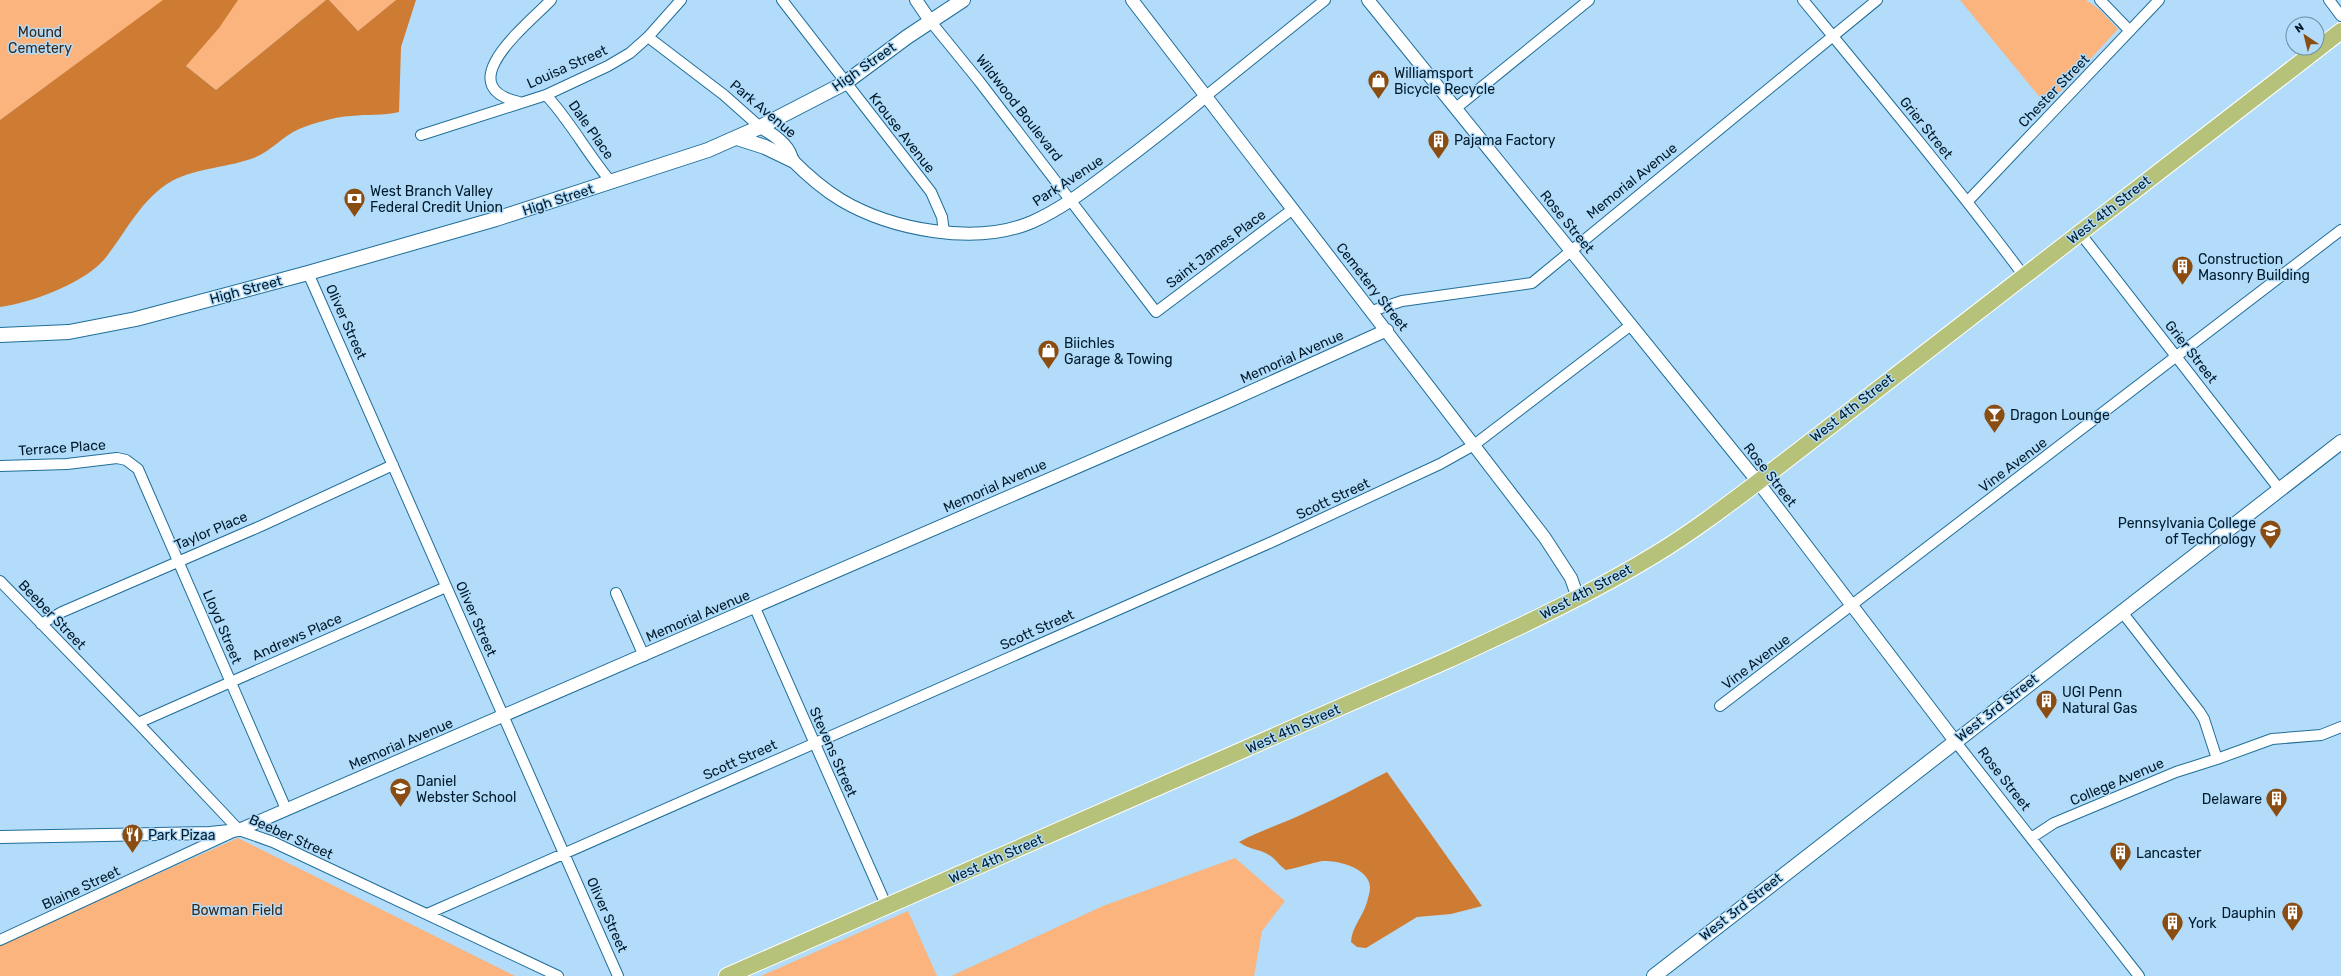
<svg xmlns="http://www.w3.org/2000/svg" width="2341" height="976" font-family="Rubik,sans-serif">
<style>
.green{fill:#fbb47d}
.forest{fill:#ce7b33}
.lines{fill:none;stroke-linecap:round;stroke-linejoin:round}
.minor-casing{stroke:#206e99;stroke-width:12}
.tertiary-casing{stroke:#206e99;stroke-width:14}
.secondary-casing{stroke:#206e99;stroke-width:16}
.primary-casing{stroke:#fff;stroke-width:18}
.minor{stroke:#fff;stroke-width:10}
.tertiary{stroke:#fff;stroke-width:12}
.secondary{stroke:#fff;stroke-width:14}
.primary{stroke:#b6c179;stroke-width:16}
.labels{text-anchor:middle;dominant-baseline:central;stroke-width:3;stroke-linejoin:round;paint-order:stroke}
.park-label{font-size:14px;fill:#3b2718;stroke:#b2dcf9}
.street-label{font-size:14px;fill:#001a2b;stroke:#b2dcf9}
.poi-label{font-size:14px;fill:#001a2b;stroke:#b2dcf9;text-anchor:start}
</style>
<rect width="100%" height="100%" fill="#b2dcf9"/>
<!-- green -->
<path class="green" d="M0,0h326l-110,90 -83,-67 -133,97z
M329,0h67l-38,31z
M1960,0h126l13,9 19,20 -71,77z
M238,838l277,138h-515v-32z
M1235,858l50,43 -23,30 -8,45h-303l152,-70z
M908,911l29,65h-176z"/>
<!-- forest -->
<path class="forest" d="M163,0h75l-19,28 -33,38 30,24 110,-90h3l29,31 38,-31h20l-15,47 -2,65c-16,4 -31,2 -48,4 -17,1 -37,7 -52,13 -16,7 -28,22 -43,28 -27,11 -58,10 -84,24 -30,17 -45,49 -65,75 -19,26 -76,47 -107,51v-187z
M1387,772l95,134 -31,8 -34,3 -51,31 -9,-1 -6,-5c1,-16 12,-25 16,-40 1,-4 3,-10 3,-15 -1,-19 -32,-27 -48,-26 -11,2 -24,7 -36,9 -7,-4 -10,-11 -17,-15 -9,-6 -20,-5 -30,-13 22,-12 46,-19 68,-30 27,-12 54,-27 80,-40z"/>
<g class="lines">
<defs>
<path id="minor" d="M782,0l149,192 11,25 2,15
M1803,0c75,91 150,181 221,276
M2100,0l30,31
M2329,0l12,16
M931,22l48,59 177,231 137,-103
M648,37l76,58 36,32
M546,95c25,27 42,60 66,88
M1206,96l119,-96
M519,102c-71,-16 10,-79 32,-102
M1456,108l133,-108
M421,135l125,-40 62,-29 22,-13 18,-16 33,-37
M1968,201l191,-201
M2080,233l200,257
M308,273l310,703
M1372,311l30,-10 130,-18 345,-283
M0,466l67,-2 50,-6 9,2 12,9 148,340
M0,581l138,142 101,107 34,12 285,134
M616,593l28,63
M755,608l132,299
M2122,612l77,99 5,8 13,40 55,-20 49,-4 20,-8
M41,624l21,-12 199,-86 132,-61
M1720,706l621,-476
M138,723l308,-136
M1955,741l184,235
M2031,838l23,-15 122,-51 41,-13
M427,914l847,-373 166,-77 34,-19 157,-120
M0,940l233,-108"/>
<path id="tertiary" d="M916,0l15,22
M1132,0l413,538 26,40 7,20
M1368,0l390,482 197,259
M760,127c13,7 30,18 32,33 15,15 31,29 49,40 51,30 135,46 191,22 29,-13 54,-32 79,-51 32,-24 64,-49 95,-75
M0,837l210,-4 29,-3 986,-427 162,-73"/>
<path id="secondary" d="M737,138l28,9 27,13
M0,335l69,-3 67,-13 172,-46 188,-54 212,-69 52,-23 85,-44 62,-46 56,-37
M1654,976l687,-534"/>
<path id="primary" d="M727,976l721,-316c71,-33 141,-65 208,-106 36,-22 69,-47 102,-72l583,-451"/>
</defs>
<!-- minor casing -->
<use href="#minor" class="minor-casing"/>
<!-- tertiary casing -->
<use href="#tertiary" class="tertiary-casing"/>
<!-- secondary casing -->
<use href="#secondary" class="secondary-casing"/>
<!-- primary casing -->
<use href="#primary" class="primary-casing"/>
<!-- minor -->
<use href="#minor" class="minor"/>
<!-- tertiary -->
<use href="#tertiary" class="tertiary"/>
<!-- secondary -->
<use href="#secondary" class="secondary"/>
<!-- primary -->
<use href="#primary" class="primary"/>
</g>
<!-- icons -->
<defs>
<symbol id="shop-pin" viewBox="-11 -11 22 30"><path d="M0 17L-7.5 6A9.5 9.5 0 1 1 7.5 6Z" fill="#8a4c10" stroke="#b2dcf9"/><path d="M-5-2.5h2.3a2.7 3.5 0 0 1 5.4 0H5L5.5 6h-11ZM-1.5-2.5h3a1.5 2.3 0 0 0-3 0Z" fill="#fff"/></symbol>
<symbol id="building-pin" viewBox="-11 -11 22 30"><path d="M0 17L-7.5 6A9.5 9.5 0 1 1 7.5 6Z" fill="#8a4c10" stroke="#b2dcf9"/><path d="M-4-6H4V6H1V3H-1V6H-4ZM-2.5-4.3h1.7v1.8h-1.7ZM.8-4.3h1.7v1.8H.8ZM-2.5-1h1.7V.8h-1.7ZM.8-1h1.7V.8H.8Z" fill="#fff"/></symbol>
<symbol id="bank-pin" viewBox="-11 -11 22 30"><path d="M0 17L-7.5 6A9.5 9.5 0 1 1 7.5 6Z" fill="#8a4c10" stroke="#b2dcf9"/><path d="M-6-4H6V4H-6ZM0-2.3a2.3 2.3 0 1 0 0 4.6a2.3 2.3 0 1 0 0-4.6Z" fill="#fff"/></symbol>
<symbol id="bar-pin" viewBox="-11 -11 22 30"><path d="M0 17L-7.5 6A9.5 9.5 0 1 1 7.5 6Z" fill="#8a4c10" stroke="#b2dcf9"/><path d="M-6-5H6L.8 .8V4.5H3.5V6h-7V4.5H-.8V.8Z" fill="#fff"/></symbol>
<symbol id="university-pin" viewBox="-11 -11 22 30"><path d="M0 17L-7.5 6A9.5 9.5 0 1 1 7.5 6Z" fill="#8a4c10" stroke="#b2dcf9"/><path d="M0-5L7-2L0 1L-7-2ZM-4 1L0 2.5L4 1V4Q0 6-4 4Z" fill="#fff"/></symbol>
<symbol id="school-pin" viewBox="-11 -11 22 30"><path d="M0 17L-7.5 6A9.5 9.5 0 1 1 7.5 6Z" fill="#8a4c10" stroke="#b2dcf9"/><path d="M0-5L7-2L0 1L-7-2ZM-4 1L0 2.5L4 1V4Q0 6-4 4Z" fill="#fff"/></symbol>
<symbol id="restaurant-pin" viewBox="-11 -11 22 30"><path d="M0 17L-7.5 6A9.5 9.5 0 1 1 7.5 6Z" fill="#8a4c10" stroke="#b2dcf9"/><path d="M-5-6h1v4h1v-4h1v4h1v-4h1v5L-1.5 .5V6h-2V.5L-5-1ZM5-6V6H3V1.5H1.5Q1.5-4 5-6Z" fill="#fff"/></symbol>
</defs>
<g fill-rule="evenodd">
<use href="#shop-pin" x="1366" y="68" width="25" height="34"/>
<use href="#building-pin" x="1426" y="128" width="25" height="34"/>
<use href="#bank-pin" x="342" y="186" width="25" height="34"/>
<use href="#building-pin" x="2170" y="254" width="25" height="34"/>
<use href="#shop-pin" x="1036" y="338" width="25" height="34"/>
<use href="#bar-pin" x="1982" y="402" width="25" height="34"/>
<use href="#university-pin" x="2258" y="518" width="25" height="34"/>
<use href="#building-pin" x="2034" y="688" width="25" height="34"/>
<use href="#school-pin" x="388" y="776" width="25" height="34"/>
<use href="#building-pin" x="2264" y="786" width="25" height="34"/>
<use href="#restaurant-pin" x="120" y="822" width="25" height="34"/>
<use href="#building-pin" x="2108" y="840" width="25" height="34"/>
<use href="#building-pin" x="2280" y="900" width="25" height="34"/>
<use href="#building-pin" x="2160" y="910" width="25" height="34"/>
</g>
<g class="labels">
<!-- park labels -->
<g class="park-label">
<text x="40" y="32">Mound<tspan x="40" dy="16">Cemetery</tspan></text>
<text x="237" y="910">Bowman Field</text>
</g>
<!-- street labels -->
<g class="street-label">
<text transform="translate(567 67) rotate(-24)">Louisa Street</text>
<text transform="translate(864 67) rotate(-35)">High Street</text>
<text transform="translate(2054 91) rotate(-46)">Chester Street</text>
<text transform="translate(1019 108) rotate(52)">Wildwood Boulevard</text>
<text transform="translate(763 109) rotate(40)">Park Avenue</text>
<text transform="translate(1926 128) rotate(51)">Grier Street</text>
<text transform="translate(591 130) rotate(55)">Dale Place</text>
<text transform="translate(902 133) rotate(52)">Krouse Avenue</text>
<text transform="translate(1068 181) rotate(-33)">Park Avenue</text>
<text transform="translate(1632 181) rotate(-39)">Memorial Avenue</text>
<text transform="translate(558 200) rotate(-18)">High Street</text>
<text transform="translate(2109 210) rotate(-38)">West 4th Street</text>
<text transform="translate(1567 222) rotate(51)">Rose Street</text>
<text transform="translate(1216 249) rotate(-37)">Saint James Place</text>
<text transform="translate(1372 287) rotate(52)">Cemetery Street</text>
<text transform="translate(246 290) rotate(-15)">High Street</text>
<text transform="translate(346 322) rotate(66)">Oliver Street</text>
<text transform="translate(2191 352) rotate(52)">Grier Street</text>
<text transform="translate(1292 357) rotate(-24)">Memorial Avenue</text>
<text transform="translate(1852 408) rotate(-38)">West 4th Street</text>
<text transform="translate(62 448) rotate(-4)">Terrace Place</text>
<text transform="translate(2013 465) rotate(-37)">Vine Avenue</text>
<text transform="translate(1770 475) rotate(52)">Rose Street</text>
<text transform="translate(995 486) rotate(-24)">Memorial Avenue</text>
<text transform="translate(1333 499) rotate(-25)">Scott Street</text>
<text transform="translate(211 531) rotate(-23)">Taylor Place</text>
<text transform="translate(1586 592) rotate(-28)">West 4th Street</text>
<text transform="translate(52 615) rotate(46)">Beeber Street</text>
<text transform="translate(698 616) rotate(-23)">Memorial Avenue</text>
<text transform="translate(476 619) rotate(66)">Oliver Street</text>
<text transform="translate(222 627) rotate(67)">Lloyd Street</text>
<text transform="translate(1037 630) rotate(-24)">Scott Street</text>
<text transform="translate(297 637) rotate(-24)">Andrews Place</text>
<text transform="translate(1756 662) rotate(-37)">Vine Avenue</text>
<text transform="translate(1997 708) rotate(-38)">West 3rd Street</text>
<text transform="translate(1293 729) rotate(-24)">West 4th Street</text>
<text transform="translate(401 744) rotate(-23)">Memorial Avenue</text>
<text transform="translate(833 752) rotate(66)">Stevens Street</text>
<text transform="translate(740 760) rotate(-24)">Scott Street</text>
<text transform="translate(2004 779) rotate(52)">Rose Street</text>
<text transform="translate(2117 782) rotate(-23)">College Avenue</text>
<text transform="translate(291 837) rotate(24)">Beeber Street</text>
<text transform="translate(996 859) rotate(-24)">West 4th Street</text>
<text transform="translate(81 888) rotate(-25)">Blaine Street</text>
<text transform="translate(1741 907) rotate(-38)">West 3rd Street</text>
<text transform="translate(607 915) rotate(66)">Oliver Street</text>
</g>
<!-- poi labels -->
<g class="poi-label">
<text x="1394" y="73">Williamsport<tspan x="1394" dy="16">Bicycle Recycle</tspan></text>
<text x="1454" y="140">Pajama Factory</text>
<text x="370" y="191">West Branch Valley<tspan x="370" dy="16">Federal Credit Union</tspan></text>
<text x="2198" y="259">Construction<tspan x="2198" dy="16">Masonry Building</tspan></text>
<text x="1064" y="343">Biichles<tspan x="1064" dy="16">Garage &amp; Towing</tspan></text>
<text x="2010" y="415">Dragon Lounge</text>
<text x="2256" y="523" text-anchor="end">Pennsylvania College<tspan x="2256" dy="16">of Technology</tspan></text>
<text x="2062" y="692">UGI Penn<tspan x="2062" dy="16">Natural Gas</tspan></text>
<text x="416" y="781">Daniel<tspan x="416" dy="16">Webster School</tspan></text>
<text x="2262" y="799" text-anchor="end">Delaware</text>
<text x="148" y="835">Park Pizaa</text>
<text x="2136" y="853">Lancaster</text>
<text x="2276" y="913" text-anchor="end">Dauphin</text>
<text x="2188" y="923">York</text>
</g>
</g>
<!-- north arrow -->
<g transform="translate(2305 36) rotate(325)"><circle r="19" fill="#b2dcf9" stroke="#6b8ea7"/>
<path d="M0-3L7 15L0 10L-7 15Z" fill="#8a4c10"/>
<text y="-6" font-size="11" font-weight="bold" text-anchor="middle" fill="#001a2b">N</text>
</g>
</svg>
